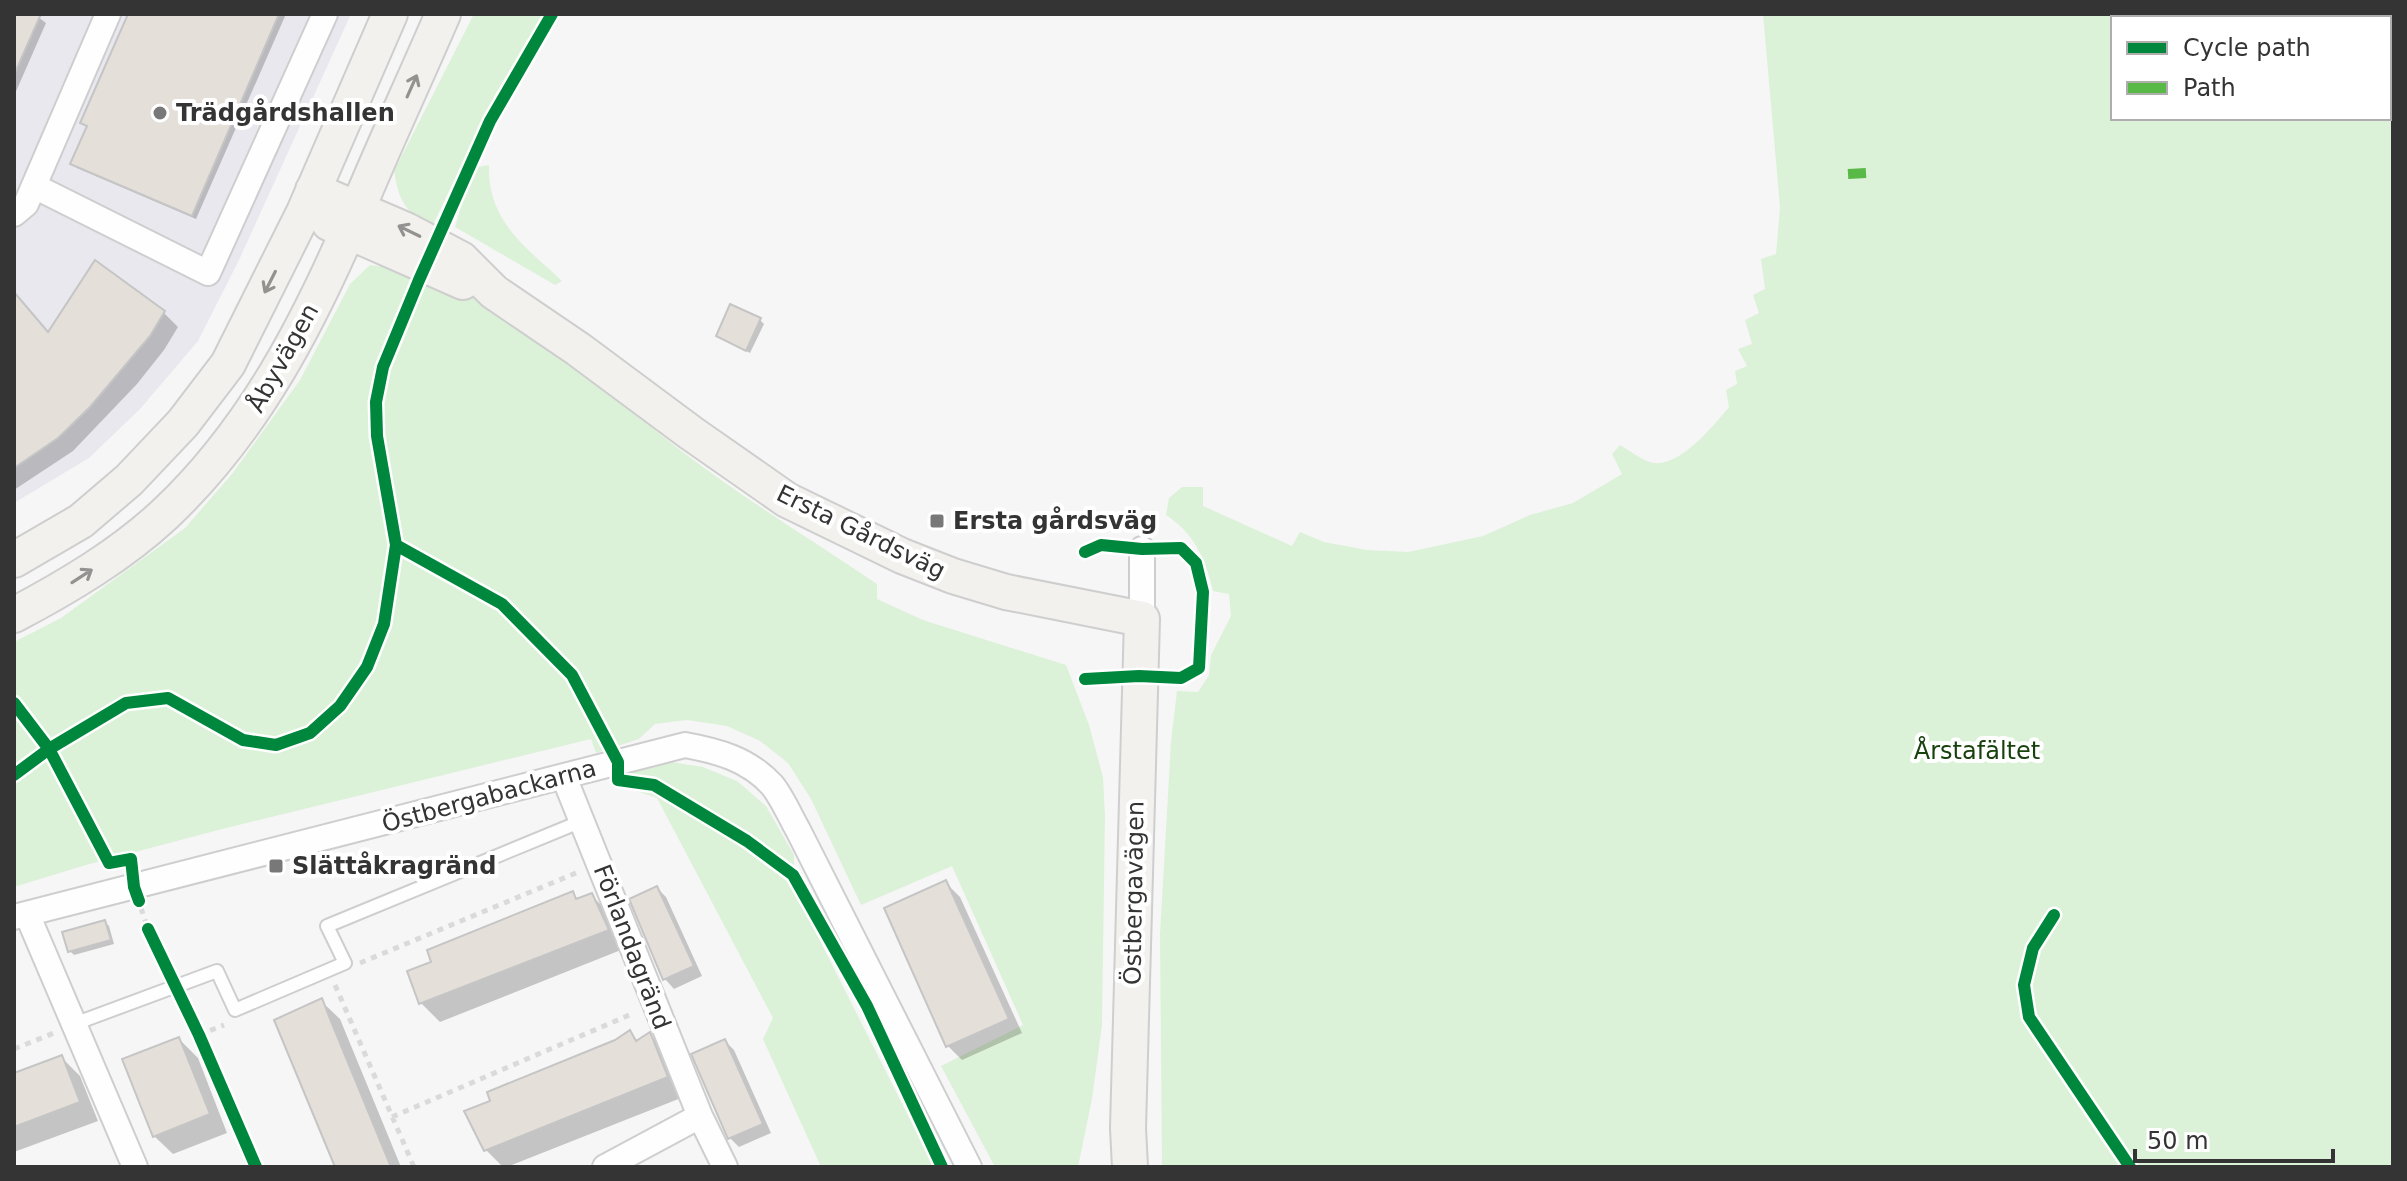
<svg xmlns="http://www.w3.org/2000/svg" width="2407" height="1181" font-family="'DejaVu Sans',sans-serif">
<style>
.built{fill:#e8e8ee}
.green{fill:#dcf2d8;fill-rule:evenodd}
.shadow{fill:#0003}
.building{fill:#e4dfd9;stroke:#c5c5c6;stroke-width:2}
.lines{fill:none;stroke-linecap:round;stroke-linejoin:round}
.lane-casing{stroke:#cececf;stroke-width:16}
.street-casing{stroke:#cececf;stroke-width:28}
.secondary-casing{stroke:#cececf;stroke-width:38}
.path{stroke:#dadadb;stroke-width:5;stroke-dasharray:6 6;stroke-linecap:butt}
.lane{stroke:#fefefe;stroke-width:12}
.street{stroke:#fefefe;stroke-width:24}
.secondary{stroke:#f3f1ed;stroke-width:34}
.quiet{stroke:#58b947;stroke-width:10;stroke-dasharray:20 10;stroke-linecap:butt}
.cycleway-casing{stroke:#fff;stroke-width:17}
.cycleway{stroke:#00873e;stroke-width:12}
.oneway{stroke:#949291}
.poi-dot{fill:#787879;stroke:#fff;stroke-width:3}
.labels{text-anchor:middle;dominant-baseline:central;stroke-width:8;stroke-linejoin:round;paint-order:stroke}
.poi-label{font-size:24px;font-weight:bold;fill:#343435;stroke:#fff;text-anchor:start}
.street-label{font-size:24px;fill:#343435;stroke:#fff}
.park-label{font-size:24px;fill:#18420d;stroke:#fff}
</style>
<rect width="100%" height="100%" fill="#f6f6f7"/>
<!-- built -->
<path class="built" d="M14,14h337l-112,246 -41,81 -58,68 -51,49 -75,45z"/>
<!-- green -->
<path class="green" d="M474,14h72l-50,79 -64,134c-27,-16 -33,-25 -38,-56z
M1763,14h630v1153h-1231l-2,-233 11,-192 6,-51 21,1 11,-17 2,-20 20,-39 -2,-22 -16,-3c-7,-31 -19,-58 -47,-76l3,-17 13,-11h21v19l89,40 8,-14 24,10 43,8 41,2 75,-16 47,-21 43,-12 49,-29 -10,-20 8,-9c10,6 23,16 34,18 27,3 59,-37 75,-56l-3,-17 11,-6 -2,-13 12,-5 -9,-17 14,-5 -7,-24 14,-7 -6,-18 12,-6 -4,-30 15,-5 4,-47zM2113,18h276v100h-276z
M489,165c-2,56 37,82 73,116l-7,4 -100,-58 14,-48 9,-12z
M370,265c123,13 217,113 310,185 63,48 132,90 197,134v15l46,21 143,45 23,60 14,52 2,39 -3,209 -10,74 -14,68h-83l-54,-101 82,-41 -71,-159 -91,39 -50,-106 -23,-36 -28,-22 -33,-15 -40,-6 -32,4 -16,15 -43,14 -5,-14 -365,89 -140,37 -72,22v-245l47,-24 124,-90 47,-54 68,-94 50,-96z
M671,762l32,5 34,14 29,25 28,49v34l140,278h-113l-58,-128 10,-21 -116,-220 -43,-15 30,-18z"/>
<!-- shadow -->
<path class="shadow" d="M14,14h20l12,9 -32,73z
M130,14h156l-90,205 -119,-51 -5,-4 16,-37 -5,-5z
M164,313l14,14 -14,23 -27,34 -64,67 -59,39v-176l35,20z
M760,320l4,4 -14,29 -31,-18z
M946,883l14,14 62,136 -60,27 -14,-14z
M657,888l9,9 36,79 -28,13 -9,-10 -33,-79z
M572,893l7,7 13,-4 18,18 16,34 -186,74 -19,-19 13,-40z
M105,922l4,4 5,18 -40,11 -4,-4z
M321,1001l19,18 61,148h-64z
M630,1033l9,9 11,-7 18,18 18,43 -179,71h-4l-18,-18z
M179,1039l19,19 29,75 -54,21 -19,-18z
M725,1041l9,9 37,83 -32,14 -9,-9z
M61,1057l19,19 18,45 -84,31v-77z"/>
<!-- building -->
<path class="building" d="M14,14h27l-27,61z
M128,14h151l-87,202 -122,-52 17,-38 -7,-3z
M95,260l70,51 -15,25 -60,71 -32,31 -44,30v-176l34,40z
M730,304l31,14 -15,33 -30,-15z
M946,880l63,139 -63,28 -62,-139z
M657,886l37,80 -31,14 -34,-81z
M573,891l3,8 16,-6 17,37 -190,74 -12,-33 24,-9 -4,-12z
M105,920l6,20 -43,12 -6,-20z
M322,998l8,21 61,148h-56l-61,-147z
M630,1030l6,11 14,-9 18,45 -184,74 -20,-40 26,-10 -3,-9 128,-52z
M179,1037l31,77 -57,23 -31,-78z
M725,1039l38,85 -35,15 -37,-85z
M62,1055l18,47 -66,25v-54z"/>
<g class="lines">
<defs>
<path id="lane" d="M74,1024l143,-53 18,39 110,-47 -18,-37 255,-105"/>
<path id="street" d="M34,186l174,87 117,-259
M14,214l12,-10 82,-190
M1142,619v-70
M564,777l136,339 25,51
M27,914l108,253
M14,917l671,-172c33,6 63,14 87,40 10,12 18,31 26,45l171,337
M605,1167l95,-51"/>
<path id="secondary" d="M313,190l93,40 55,29 33,33 84,57 113,84 96,67 115,56 51,20 53,16 136,27 -14,509 2,39
M329,223l134,59
M14,560l67,-39 48,-41 54,-57 45,-59 76,-152 86,-198
M14,615c53,-28 107,-60 151,-101 90,-85 145,-193 193,-306 27,-65 57,-129 85,-194"/>
</defs>
<!-- lane casing -->
<use href="#lane" class="lane-casing"/>
<!-- street casing -->
<use href="#street" class="street-casing"/>
<!-- secondary casing -->
<use href="#secondary" class="secondary-casing"/>
<!-- path -->
<path class="path" d="M141,908l7,21
M360,963l216,-90
M335,985l79,182
M199,1035l25,-10
M14,1049l40,-16
M392,1117l242,-104"/>
<!-- lane -->
<use href="#lane" class="lane"/>
<!-- street -->
<use href="#street" class="street"/>
<!-- secondary -->
<use href="#secondary" class="secondary"/>
<!-- quiet -->
<path class="quiet" d="M1848,174l18,-1"/>
<defs>
<path id="cycleway" d="M396,545l106,59 70,71 46,87v18l36,5 93,56 46,34 74,131 75,161
M1085,679l54,-3 42,2 18,-10 4,-76 -7,-29 -15,-15 -39,1 -41,-4 -16,7
M14,703l35,46 60,114 22,-4 3,28 5,14
M14,775l35,-26 77,-46 42,-5 75,42 33,5 34,-12 30,-27 27,-39 17,-43 12,-79 -19,-109 -1,-34 7,-35 36,-87 71,-159 62,-107
M2054,915l-21,33 -9,37 5,32 101,150
M148,929l51,106 57,132"/>
</defs>
<!-- cycleway casing -->
<use href="#cycleway" class="cycleway-casing"/>
<!-- cycleway -->
<use href="#cycleway" class="cycleway"/>
</g>
<!-- one-way arrows -->
<defs><path id="oneway-shaft" d="M-6 0H5M1.5-3L5.5 0L1.5 3" fill="none" stroke-width="1.6" stroke-linecap="round" stroke-linejoin="round" transform="scale(2)"/></defs>
<g class="oneway">
<use href="#oneway-shaft" transform="translate(412 86) rotate(-66)"/>
<use href="#oneway-shaft" transform="translate(409 231) rotate(-154)"/>
<use href="#oneway-shaft" transform="translate(270 282) rotate(117)"/>
<use href="#oneway-shaft" transform="translate(82 576) rotate(-33)"/>
</g>
<!-- markers -->
<g class="poi-dot">
<circle cx="160" cy="113" r="8"/>
<rect x="929" y="513" width="16" height="16" rx="4"/>
<rect x="268" y="858" width="16" height="16" rx="4"/>
</g>
<g class="labels">
<!-- poi labels -->
<g class="poi-label">
<text x="176" y="113">Trädgårdshallen</text>
<text x="953" y="521">Ersta gårdsväg</text>
<text x="292" y="866">Slättåkragränd</text>
</g>
<!-- street labels -->
<g class="street-label">
<text transform="translate(283 358) rotate(-61)">Åbyvägen</text>
<text transform="translate(861 532) rotate(26)">Ersta Gårdsväg</text>
<text transform="translate(489 796) rotate(-15)">Östbergabackarna</text>
<text transform="translate(1134 893) rotate(-89)">Östbergavägen</text>
<text transform="translate(632 947) rotate(69)">Förlandagränd</text>
</g>
<!-- park labels -->
<g class="park-label">
<text x="1977" y="751">Årstafältet</text>
</g>
</g>
<!-- border -->
<rect width="2407" height="1181" fill="none" stroke="#343435" stroke-width="32"/>
<!-- legend -->
<rect x="2111" y="16" width="280" height="104" fill="#ffffff" stroke="#aeaeae" stroke-width="2"/>
<rect x="2127" y="42" width="40" height="12" fill="#00873e" stroke="#aeaeae" stroke-width="2"/>
<text x="2183" y="56" font-size="24" fill="#343435">Cycle path</text>
<rect x="2127" y="82" width="40" height="12" fill="#58b947" stroke="#aeaeae" stroke-width="2"/>
<text x="2183" y="96" font-size="24" fill="#343435">Path</text>
<!-- scale -->
<path d="M2135 1149v12h198v-12" fill="none" stroke="#343435" stroke-width="4"/>
<text x="2147" y="1149" font-size="24" fill="#343435" stroke="#ffffff" stroke-width="6" paint-order="stroke">50 m</text>
</svg>
